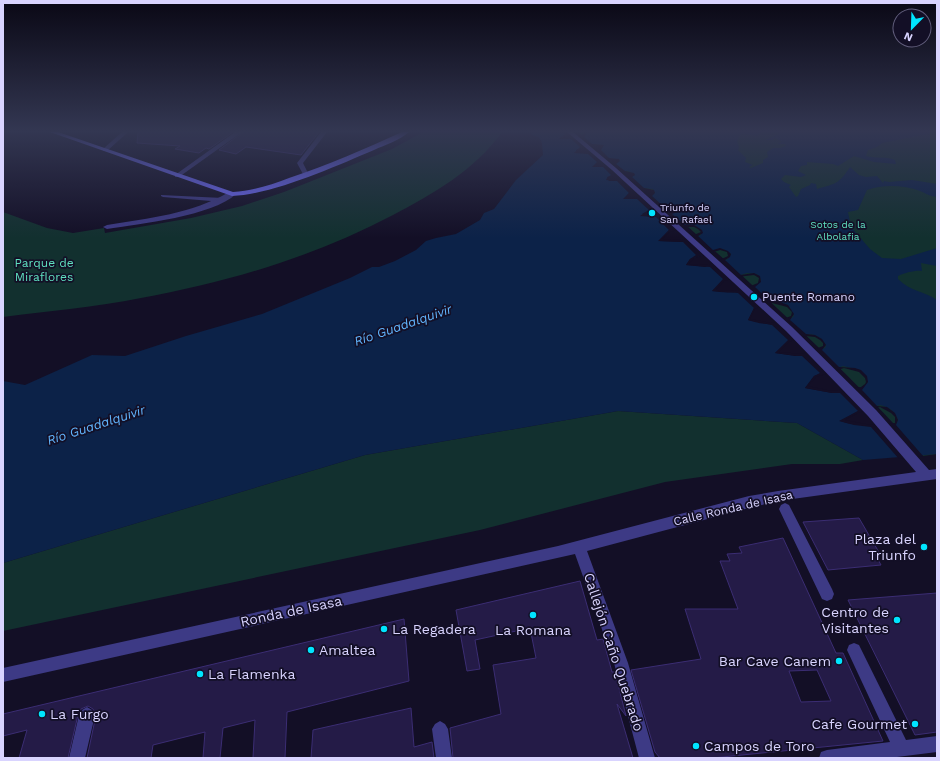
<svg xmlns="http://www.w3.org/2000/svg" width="940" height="761" font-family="'Work Sans',sans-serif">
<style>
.green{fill:#12302f}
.water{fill:#0c2248;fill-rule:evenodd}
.pier{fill:#130f26;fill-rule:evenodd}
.building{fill:#241b47;stroke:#3b2d73;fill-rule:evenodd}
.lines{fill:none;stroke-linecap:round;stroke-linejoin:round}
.lane{fill:#3d3a85;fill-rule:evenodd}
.street{fill:#3d3a85;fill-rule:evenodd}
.secondary{fill:#6f6bff;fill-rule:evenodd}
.poi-dot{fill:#00e5ff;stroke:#130f26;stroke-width:1.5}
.labels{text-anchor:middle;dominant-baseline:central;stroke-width:3.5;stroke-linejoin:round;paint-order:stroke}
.far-poi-label{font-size:10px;fill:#d9d4ff;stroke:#130f26;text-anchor:start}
.far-park-label{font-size:10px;fill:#5fe0c0;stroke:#130f26}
.park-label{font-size:12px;fill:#5fe0c0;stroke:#130f26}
.poi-label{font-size:12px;fill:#d9d4ff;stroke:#130f26;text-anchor:start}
.street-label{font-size:12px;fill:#d9d4ff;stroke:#130f26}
.water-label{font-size:13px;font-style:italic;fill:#62b6ff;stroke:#130f26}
.near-poi-label{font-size:14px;fill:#d9d4ff;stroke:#130f26;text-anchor:start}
.near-street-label{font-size:14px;fill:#d9d4ff;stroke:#130f26}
</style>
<rect width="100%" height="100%" fill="#130f26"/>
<!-- green -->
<path class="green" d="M423,132h79c-27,38 -69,62 -109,83 -80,42 -164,67 -252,83 -46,9 -92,13 -138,19v-105l44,16 26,5 31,-5 1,5 86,-15 51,-12 42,-14 108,-43z
M578,132h359v322l-14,2c-58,-66 -122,-126 -186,-185 -52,-47 -105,-95 -159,-139z
M618,411l179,12 66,37 -23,4h-48l-127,18 -185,48 -477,101v-68l362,-108z"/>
<!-- water -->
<path class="water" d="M530,132h44l-15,7 24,-3 4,-4h174l-3,4 -17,-3 -4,8 2,6 -1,3 8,8 -1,4 8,3 -4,2 2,1 12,-5v-3l5,-3 -1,-5 6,-4h7l6,-2 -1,-2h-8l5,-2 -6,-4 -4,2h-7l14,-6v-2h158l-55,11 -5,4 -9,3 -2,6c10,3 19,0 29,4l1,4 -22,-2 -20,-6 -16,10 -5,-2 -26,-2v3l-6,1 -3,5 8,4 -5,2 -16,-2 -4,4 3,3 7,3 -2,2 7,10 2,-1 3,-7 9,-4 1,-2 5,1 1,5c18,-5 22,-5 33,-22l9,8 7,2 11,-1 6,7 1,-2 5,1 23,-2 25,4v13c-8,-1 -10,-3 -17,-6 -16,-6 -37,-7 -53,-1l-9,20 -10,2 3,15 19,22 12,9 19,1 36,-11v18l-16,-3 1,8c-6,-1 -18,2 -24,5v3c13,13 26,12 39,21v154l-74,6 -66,-37 -179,-12 -253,44 -362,108v-182l22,4 67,-30 33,1 61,-20 76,-22 88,-36 22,-11h7l16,-6 21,-11 10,-9 10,-3 20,-4 24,-14 4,-7 10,-4 22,-29 27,-25 -1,-12 -3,-6 -7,-2zM592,144l12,1 -4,5 -23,3 -1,-3zM628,171l7,4 -20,6h-6l-2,-4zM644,188l9,1 2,4 -18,6h-13l5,-6zM670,205l7,7 -26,6 -9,-4 7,-4zM685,225h9l8,5 -1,5 -18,7 -24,-1 10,-11zM723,249l8,5 -3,5 -23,8 -19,-2 4,-6zM747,273l10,1 4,6c-13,13 -31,14 -49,11l12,-11zM774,301l14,4 6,11c-12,12 -31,9 -46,4l6,-12zM806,334c10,0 15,3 20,11l-1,3 -29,8 -21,-3 13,-12zM843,366l17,4 8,12 -7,7 -29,4 -27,-5 9,-12zM880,405c9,2 15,6 18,15l-2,4c-20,2 -38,3 -56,-3l18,-10z"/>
<!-- pier -->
<path class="pier" d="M562,132h14l-13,6h2l17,-3 5,-3 -3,5 8,7 12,1 -3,5 8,8 10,1 1,2 -4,3 9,7 9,2 1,2 -3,2 12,11 10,2 1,3 -3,3 12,11 6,-2 7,7 -5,2 13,11h9l8,5 1,3 -5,3 15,14 7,-2 8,3 3,3 -1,3 -5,3 16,15 13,-2 6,3 1,6 -6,5 15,14 10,1 8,3 6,9 -4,6 16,14 9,1 7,4 4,6 -4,5 17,17 16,1 6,2 6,6 1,6 -6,8 15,16 10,1 8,6 3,7 -2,5 27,31 -24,3 -28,-32 -17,-2 -15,-4 19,-10 -18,-18h-8l-27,-5 9,-12 6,-3 -18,-17h-6l-21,-3 13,-13 -16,-15 -24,-5 6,-12 -16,-15 -26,-2 11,-12 -13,-12 -24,-2 4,-6 6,-4 -13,-13 -25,-1 11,-11 -13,-13 -16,-1 9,-6 -12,-11h-14l6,-6 -12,-12 -11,-1 1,-2 4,-3 -8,-8h-11l5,-5 -9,-8 -14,-1 6,-6 -9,-8h-12l6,-5zM686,227h8l4,2 3,3 -19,8 -20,-1 8,-7zM720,250l7,2 1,4 -19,9 -20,-1 5,-6zM754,275l5,3 -1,5 -20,8 -22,-1 8,-9 21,-5zM772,303l15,4 5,5 -1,4 -19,7 -22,-4 5,-10zM806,336l9,1 5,3 3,3v3l-21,8 -23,-2 10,-10zM844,368l15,4 6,6 1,4 -1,2 -4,3 -29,4 -24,-5 8,-9zM880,407l11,6 4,4v6l-24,2 -26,-5 13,-7z"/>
<!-- building -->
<path class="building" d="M138,132h95l-24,17 -3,-1 -7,5 -24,-4 5,-3 -43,-3z
M243,132h76l-18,23 -55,-8 -10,7 -17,-4z
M859,518l21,36h-5l6,11 -53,5 -25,-48z
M783,538l53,115h7l40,88 -171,17h-52l-5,-6 -24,-82 70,-11 -16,-50h53l-18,-48h10l-3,-7 15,-1 -3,-6zM817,670l14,31 -30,1 -12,-31z
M580,581l17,59 6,-1 9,33h3l11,44 -9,-12 16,54h-180l-3,-30 51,-14 -8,-49 43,-7 -6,-30 -55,12 5,29 -13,2 -11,-61z
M937,593v139l-22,3 -67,-135z
M404,619l5,62 -122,31 -2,46h-32l2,-38 -32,8 -3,30h-17l2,-26 -52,13 -2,13h-64l9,-43 -3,-6 -5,-3 -7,3 -3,6 -10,43h-49l8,-28 -24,6v-22z
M411,708l3,39 18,-5 2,16h-123l2,-28z"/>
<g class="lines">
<!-- lane -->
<path class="lane" d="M161,195l62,3 3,2 -3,2 -60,-5 -2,-1z"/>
<!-- street -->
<path class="street" d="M122,132h6l-21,19h-4v-2z
M235,132h7l-63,45h-4v-2z
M321,132h6l-24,31 6,12 -5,1 -7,-13z
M567,132h6l43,36 176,159 84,83 53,60 8,-1v10l-159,22 -29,7 -162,43 41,112 27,95h-16l-25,-95 -39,-109 -572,128v-14l555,-122 191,-50 29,-5 138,-19 -48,-56 -82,-85 -174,-161z
M229,192h3l4,2c-23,22 -97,30 -129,35l-4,-2 4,-2c42,-7 85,-11 122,-33z
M785,503l4,2 43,84 2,5 -2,5 -5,2 -5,-2 -43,-90 2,-4z
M854,643l5,2 47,95 31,-4v16l-48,6h-70l2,-6 6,-2 63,-8 -43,-92 2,-5z
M87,707l5,3 3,5 -10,43h-16l10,-43 3,-5z
M440,721l5,3 3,5 4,29h-16l-4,-29 3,-5z"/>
<!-- secondary -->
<path class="secondary" d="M50,132h8l175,60c19,-1 38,-7 56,-14 39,-13 76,-29 113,-46h7c-9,8 -24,13 -35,18 -40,17 -100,44 -142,46z"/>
</g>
<!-- sky -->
<linearGradient id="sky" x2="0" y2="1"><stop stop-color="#0a0815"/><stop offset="0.55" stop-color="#333752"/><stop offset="1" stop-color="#333752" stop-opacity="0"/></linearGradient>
<rect width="940" height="238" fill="url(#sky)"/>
<!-- markers -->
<g class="poi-dot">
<circle cx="652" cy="213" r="4"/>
<circle cx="754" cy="297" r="4"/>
<circle cx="924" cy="547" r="4"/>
<circle cx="533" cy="615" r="4"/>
<circle cx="897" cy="620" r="4"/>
<circle cx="384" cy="629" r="4"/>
<circle cx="311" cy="650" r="4"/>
<circle cx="839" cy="661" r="4"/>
<circle cx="200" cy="674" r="4"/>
<circle cx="42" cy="714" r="4"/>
<circle cx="915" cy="724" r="4"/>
<circle cx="696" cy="746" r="4"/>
</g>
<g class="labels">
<!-- far-poi labels -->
<g class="far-poi-label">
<text x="660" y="207">Triunfo de<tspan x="660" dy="12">San Rafael</tspan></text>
</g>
<!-- far-park labels -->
<g class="far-park-label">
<text x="838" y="224">Sotos de la<tspan x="838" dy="12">Albolafia</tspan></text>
</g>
<!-- park labels -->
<g class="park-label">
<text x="44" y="263">Parque de<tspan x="44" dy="14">Miraflores</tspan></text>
</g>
<!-- poi labels -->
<g class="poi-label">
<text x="762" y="297">Puente Romano</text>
</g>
<!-- street labels -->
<g class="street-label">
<text transform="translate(733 508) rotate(-13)">Calle Ronda de Isasa</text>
</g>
<!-- water labels -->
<g class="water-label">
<text transform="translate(403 325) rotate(-19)">Río Guadalquivir</text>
<text transform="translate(96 425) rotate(-18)">Río Guadalquivir</text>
</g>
<!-- near-poi labels -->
<g class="near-poi-label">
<text x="916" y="539" text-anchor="end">Plaza del<tspan x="916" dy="16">Triunfo</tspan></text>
<text x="889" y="612" text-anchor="end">Centro de<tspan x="889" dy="16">Visitantes</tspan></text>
<text x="392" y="629">La Regadera</text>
<text x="533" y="630" text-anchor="middle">La Romana</text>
<text x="319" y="650">Amaltea</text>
<text x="831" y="661" text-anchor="end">Bar Cave Canem</text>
<text x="208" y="674">La Flamenka</text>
<text x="50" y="714">La Furgo</text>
<text x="907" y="724" text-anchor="end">Cafe Gourmet</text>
<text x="704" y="746">Campos de Toro</text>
</g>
<!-- near-street labels -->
<g class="near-street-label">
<text transform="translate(291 611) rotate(-12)">Ronda de Isasa</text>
<text transform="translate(614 652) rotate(72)">Callejón Caño Quebrado</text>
</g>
</g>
<!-- border -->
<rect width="940" height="761" fill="none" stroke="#d9d4ff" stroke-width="8"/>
<!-- north arrow -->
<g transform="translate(912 28) rotate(203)"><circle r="19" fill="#130f26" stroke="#625e7d"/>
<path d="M0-3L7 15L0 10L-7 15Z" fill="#00e5ff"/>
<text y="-6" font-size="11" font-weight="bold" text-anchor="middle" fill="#d9d4ff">N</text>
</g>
</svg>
